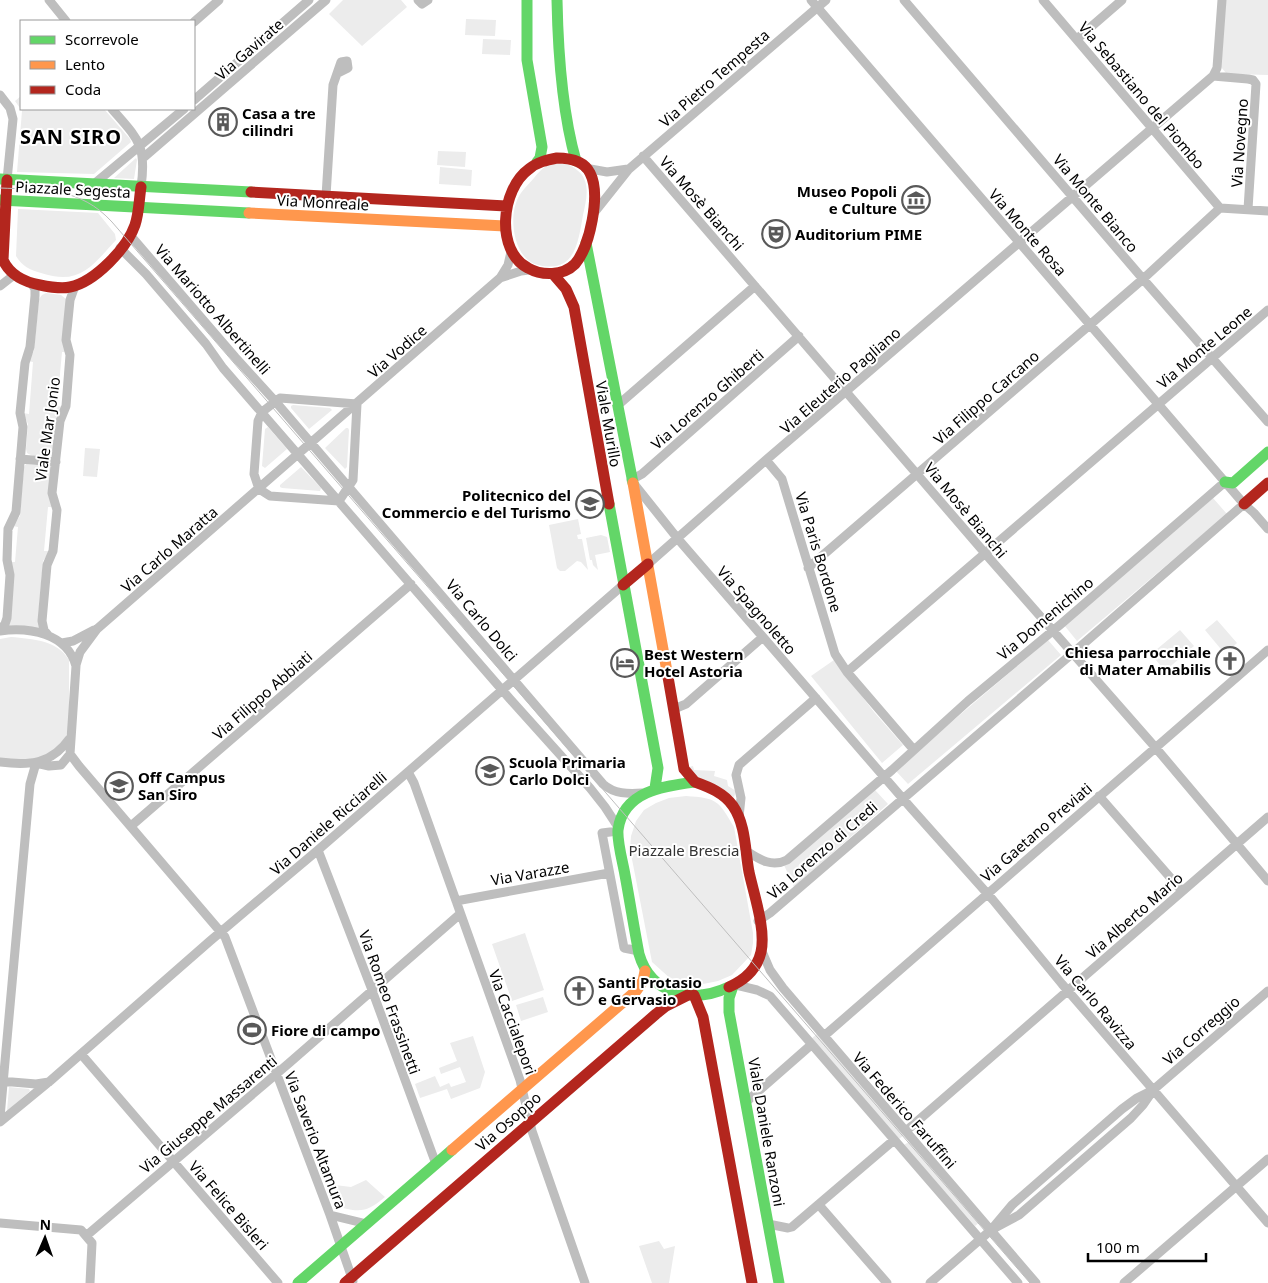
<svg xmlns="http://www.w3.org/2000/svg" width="1268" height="1283" font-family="'Noto Sans',sans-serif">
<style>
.green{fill:#ececec}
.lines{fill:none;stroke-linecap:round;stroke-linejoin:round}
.street{stroke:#bebebe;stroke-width:9}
.fast{stroke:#63d668;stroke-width:11}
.slow{stroke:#ff974d;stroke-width:11}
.jam{stroke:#b3261e;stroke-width:11}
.tram{stroke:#bebebe;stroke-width:1}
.labels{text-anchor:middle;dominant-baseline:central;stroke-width:4;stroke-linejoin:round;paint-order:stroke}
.street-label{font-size:15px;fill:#000;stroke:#fff}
.poi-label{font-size:15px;font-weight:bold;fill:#000;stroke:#fff;text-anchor:start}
.park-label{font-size:15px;fill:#333;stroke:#fff}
.district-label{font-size:20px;font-weight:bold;letter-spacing:1px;fill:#000;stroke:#fff}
</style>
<rect width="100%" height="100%" fill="#fff"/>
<!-- green -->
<path class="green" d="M343,0h58l6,7 -45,39 -33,-32z
M1226,0h42v75l-37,-1 -5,-1 -5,-6z
M466,19l30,1 -1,16 -30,-1z
M483,39l28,1 -1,15 -28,-1z
M21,96v13h83l26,30 1,3 -37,32 -77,-2 5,-61 -7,-10z
M438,151l28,1 -1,15 -28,-2z
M136,158l1,2 -3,19 -20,-1z
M567,164c8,4 15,8 18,17 4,11 0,24 -2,34 -5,28 -8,59 -45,50 -23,-5 -29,-43 -22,-62 3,-10 11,-17 18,-25 3,-4 8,-10 14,-13 5,-2 13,-1 19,-1z
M440,167l32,3 -1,16 -32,-2z
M18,209l80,4 17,21 1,6c-24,26 -36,46 -75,33 -11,-3 -19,-7 -25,-17z
M46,293l15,2 5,4 2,53h-6l-5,54 6,1 -7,10 -3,35 -2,3c-6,3 -19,2 -24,-2l-1,-4 2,-25 -5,-11 6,1 4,-52 -5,-1 6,-10 5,-52 3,-4z
M293,405l37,3 2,2 -23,19 -18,-21v-2z
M268,427l19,22 -22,19 -3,-2 3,-37z
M346,428h2l1,2 -2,37 -2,2 -20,-21z
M85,448l15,1 -3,28 -14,-1z
M26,464l24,2 1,2 3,39h-6l-4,44h6l-7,10 -5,57 4,14 -37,-4 6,-13 3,-42 -4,-11h5l3,-35 -5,-1 7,-10 4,-49z
M301,467l20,21 -1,3 -38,-3 -2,-1v-2z
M1213,498l14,16 -150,127 -13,-16z
M578,519l3,15 -4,1 1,4h4l6,31 -7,-8 -4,-1 -12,10h-5l-3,-3 -8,-43z
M601,535l6,2 3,15 -15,3 3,15 -5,-5 -1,-5h-2l-4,-22z
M1217,620l20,23 -12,11 -20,-24z
M1180,630l14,16 -29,25 -14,-17z
M11,637c22,2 46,3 58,23v69c-12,33 -39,31 -69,30v-120z
M1048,640l13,15 -153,129 -13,-14z
M834,660l40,52 29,33 -21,18 -71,-87z
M693,766l1,4 21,1 -1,5 13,4 1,6 8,5 -2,6 -38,-19 -7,-11z
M875,790l13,14 -94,83 -10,-22z
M686,796c31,2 32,4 48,31l19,106v10l-2,12 -19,20 -14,6 -15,3 -16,-1 -15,-3 -20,-18 -22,-113 1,-13 5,-15 8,-11 12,-7 13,-5z
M525,933l19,57 -32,11 -20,-57z
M543,997l5,15 -27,9 -5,-16z
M818,1033l86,102 -5,4 -88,-100z
M473,1036l12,36 -5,16 -29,11 -4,-10 -27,9 -5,-14 20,-8 5,11 9,-4 2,4 15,-5 -6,-15 -19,7 -2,-6 18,-7 -7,-18z
M9,1087l20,2 1,2 -23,20z
M910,1141l70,81 -5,4 -71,-81z
M366,1180l19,17c-16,13 -22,16 -42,11l-8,-23 16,2z
M659,1241l5,8 11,-3 -6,37h-17l-13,-37z"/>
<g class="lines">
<!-- street -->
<path class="street" d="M49,0l17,21
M418,0l4,4 6,-4
M811,0l433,504 10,9 14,16
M904,0l239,279 125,143
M1043,0l177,208
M194,22l25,-22
M1077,39l45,-39
M1213,76l35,3 5,1 3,4 -8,125
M0,95l10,13 3,11 -6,61
M194,100l115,-100
M112,109c26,30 35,36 29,78
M643,156l347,403 165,188 113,134
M143,158l183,-158
M585,168l22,4 21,-3
M94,184l90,-75
M326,196l7,-111 8,-23 6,-1 1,7 -10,5
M1220,208l48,3
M594,213l35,-44 197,-169
M130,235l105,122 40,44 328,383c11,10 25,10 39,9
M120,248l26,26 60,70 17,24 287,331 80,89 15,19 13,20
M500,278l8,-13 3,-13
M0,286l14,-11
M799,336l-157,138 -11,6 47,59 233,269 82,92 69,84 206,239
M618,405l137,-119
M20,459l36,3
M766,460l16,19 53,175 12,18 67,78
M339,501l-69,-5 -11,-7 -5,-15 4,-53 4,-9 18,-14 77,6
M339,501l14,-21 4,-76
M648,564l118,-104 447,-384 4,-8 5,-68
M808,568l335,-289 77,-71
M0,630l5,-6 2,-6 3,-43 -3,-15 1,-31 8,-17 7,-85 -3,-14 5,-50 5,-16 5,-51v-7l-4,-6
M0,631c29,-4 67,2 76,35l-6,88 9,12 146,171 105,278 23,66
M48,635l-4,-5 -2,-9 5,-56 6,-14 4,-41 -5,-17 8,-72 6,-15 4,-51 -4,-15 4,-40 5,-14
M62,643l11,-2 21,-11
M76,665l4,-13 17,-23 403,-351 21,-7 8,-1
M847,672l421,-362
M674,709l12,-5 77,-67
M0,762c30,4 52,2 70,-24
M36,763l13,3 12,-1 9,-11
M408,772l6,11 106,297 12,51 53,152
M1099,796l83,95
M739,817l2,-19 -5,-23 3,-10 77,-67
M131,826l280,-242
M618,831l-16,2 22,115 15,3
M318,850l54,140 64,174
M745,850c14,9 26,18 42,10l105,-90 76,-69 93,-77 164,-142
M456,901l153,-28
M758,921l12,-8 311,-267 163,-142
M761,949l9,21 13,18 253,295
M736,985l21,5 13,6 248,287
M824,1036l444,-386
M81,1054l197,229
M0,1081l36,3 13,-2
M746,1102l65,-57
M0,1117l30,-333 6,-21
M0,1122l50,-41 160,-140 108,-91 305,-265
M906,1131l362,-314
M819,1205l68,78
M330,1215l37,9
M0,1223l81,7 11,13 -2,40
M768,1224l20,4 4,-1 102,-87
M991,1230l21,-25 110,-96 15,-11 16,-8 115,-99
M86,1236l202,-172 172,-150
M930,1283l61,-53 28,-15 112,-97 12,-13 9,-13
M1124,1283l144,-124"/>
<!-- fast -->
<path class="fast" d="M527,0v60l15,87 -2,11 -3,4
M557,0c1,51 5,112 19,161
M0,179l251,13
M0,200l249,13
M586,243l47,240
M1225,482l8,1 35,-31
M609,504l49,264 -3,20
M695,782c-31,4 -72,9 -77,48 -1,12 5,33 7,45 5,27 9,53 14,79 12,41 54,50 90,33
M733,986l-4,12v14l50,271
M298,1283l154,-133"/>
<!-- slow -->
<path class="slow" d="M249,213l256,13
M633,483l35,194
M452,1150l184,-159 7,-10 2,-10"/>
<!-- jam -->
<path class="jam" d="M557,158c12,0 27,3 33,15 11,21 0,74 -15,91 -12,12 -33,12 -47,4 -33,-17 -27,-79 1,-99 8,-7 18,-9 28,-11z
M7,180l-4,80c7,15 21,22 37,25 10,2 20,4 30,2 25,-5 57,-39 65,-62 4,-12 4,-25 6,-38
M251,192l255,14
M553,274l13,15 8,18 35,197
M1244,504l24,-21
M623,585l25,-21
M668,677l16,92 11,13
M695,782c14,5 29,11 38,24 13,19 12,45 16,66 5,23 17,57 12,80 -4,17 -16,28 -32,35
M694,995l9,22 49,266
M345,1283l311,-269 10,-8 22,-11"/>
<!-- tram -->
<path class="tram" d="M0,188c44,2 80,-1 112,34l918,1061"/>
</g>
<!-- icons -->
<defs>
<symbol id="building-ring" viewBox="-11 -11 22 22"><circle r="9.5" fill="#fff" stroke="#595959" stroke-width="1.5"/><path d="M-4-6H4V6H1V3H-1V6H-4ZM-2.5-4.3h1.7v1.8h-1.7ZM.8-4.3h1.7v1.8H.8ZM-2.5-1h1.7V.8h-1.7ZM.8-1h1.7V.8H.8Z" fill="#595959"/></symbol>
<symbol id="museum-ring" viewBox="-11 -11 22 22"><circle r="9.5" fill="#fff" stroke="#595959" stroke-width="1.5"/><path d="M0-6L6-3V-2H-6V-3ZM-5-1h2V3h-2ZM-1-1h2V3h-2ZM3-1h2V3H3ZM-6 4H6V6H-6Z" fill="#595959"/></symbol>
<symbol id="theatre-ring" viewBox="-11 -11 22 22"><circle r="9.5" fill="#fff" stroke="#595959" stroke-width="1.5"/><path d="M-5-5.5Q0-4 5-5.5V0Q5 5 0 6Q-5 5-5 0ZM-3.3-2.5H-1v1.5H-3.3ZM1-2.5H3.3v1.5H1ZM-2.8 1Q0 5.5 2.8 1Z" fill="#595959"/></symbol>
<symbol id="school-ring" viewBox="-11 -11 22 22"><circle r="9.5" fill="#fff" stroke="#595959" stroke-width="1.5"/><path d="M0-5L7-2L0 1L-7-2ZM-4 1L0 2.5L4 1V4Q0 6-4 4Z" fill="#595959"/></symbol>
<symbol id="church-ring" viewBox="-11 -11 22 22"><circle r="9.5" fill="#fff" stroke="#595959" stroke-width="1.5"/><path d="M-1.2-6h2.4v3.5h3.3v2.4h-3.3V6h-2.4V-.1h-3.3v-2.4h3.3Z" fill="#595959"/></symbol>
<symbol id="hotel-ring" viewBox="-11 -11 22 22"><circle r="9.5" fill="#fff" stroke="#595959" stroke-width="1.5"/><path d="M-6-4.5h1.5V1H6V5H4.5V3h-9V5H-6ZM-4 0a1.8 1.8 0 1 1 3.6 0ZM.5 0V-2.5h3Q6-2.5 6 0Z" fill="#595959"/></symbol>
<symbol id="university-ring" viewBox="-11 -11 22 22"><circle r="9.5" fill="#fff" stroke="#595959" stroke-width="1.5"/><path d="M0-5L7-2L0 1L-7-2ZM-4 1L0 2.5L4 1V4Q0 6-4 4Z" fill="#595959"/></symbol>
<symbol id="stadium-ring" viewBox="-11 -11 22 22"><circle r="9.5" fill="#fff" stroke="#595959" stroke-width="1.5"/><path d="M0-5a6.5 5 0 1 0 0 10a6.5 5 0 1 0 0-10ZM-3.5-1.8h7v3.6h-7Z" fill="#595959"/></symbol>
</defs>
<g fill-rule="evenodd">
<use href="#building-ring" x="207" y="106" width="32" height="32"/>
<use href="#museum-ring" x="900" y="184" width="32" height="32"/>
<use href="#theatre-ring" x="760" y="218" width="32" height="32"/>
<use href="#school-ring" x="574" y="488" width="32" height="32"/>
<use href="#church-ring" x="1214" y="645" width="32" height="32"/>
<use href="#hotel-ring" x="609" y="647" width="32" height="32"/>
<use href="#school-ring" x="474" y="755" width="32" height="32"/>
<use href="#university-ring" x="103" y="770" width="32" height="32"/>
<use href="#church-ring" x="563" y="975" width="32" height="32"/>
<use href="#stadium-ring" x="236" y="1014" width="32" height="32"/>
</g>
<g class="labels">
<!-- street labels -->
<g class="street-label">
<text transform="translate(249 49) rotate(-41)">Via Gavirate</text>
<text transform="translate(714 78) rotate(-41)">Via Pietro Tempesta</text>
<text transform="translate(1142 95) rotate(50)">Via Sebastiano del Piombo</text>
<text transform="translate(1239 143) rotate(-86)">Via Novegno</text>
<text transform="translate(73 189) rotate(3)">Piazzale Segesta</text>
<text transform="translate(323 202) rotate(3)">Via Monreale</text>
<text transform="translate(702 203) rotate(49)">Via Mosè Bianchi</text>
<text transform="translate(1096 203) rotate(50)">Via Monte Bianco</text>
<text transform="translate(1028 232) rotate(49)">Via Monte Rosa</text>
<text transform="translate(213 309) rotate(49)">Via Mariotto Albertinelli</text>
<text transform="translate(1204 347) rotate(-40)">Via Monte Leone</text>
<text transform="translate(397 351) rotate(-41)">Via Vodice</text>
<text transform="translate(840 380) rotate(-41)">Via Eleuterio Pagliano</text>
<text transform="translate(986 397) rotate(-41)">Via Filippo Carcano</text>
<text transform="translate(707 399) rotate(-41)">Via Lorenzo Ghiberti</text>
<text transform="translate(609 424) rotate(80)">Viale Murillo</text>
<text transform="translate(47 429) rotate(-82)">Viale Mar Jonio</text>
<text transform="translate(966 510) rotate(50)">Via Mosè Bianchi</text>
<text transform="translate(169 549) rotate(-41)">Via Carlo Maratta</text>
<text transform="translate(819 552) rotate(73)">Via Paris Bordone</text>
<text transform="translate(757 610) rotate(49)">Via Spagnoletto</text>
<text transform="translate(1045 618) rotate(-40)">Via Domenichino</text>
<text transform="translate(482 620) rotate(50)">Via Carlo Dolci</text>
<text transform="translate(262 695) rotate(-41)">Via Filippo Abbiati</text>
<text transform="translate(328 823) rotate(-41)">Via Daniele Ricciarelli</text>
<text transform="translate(1036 832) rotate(-41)">Via Gaetano Previati</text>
<text transform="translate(822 850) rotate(-41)">Via Lorenzo di Credi</text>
<text transform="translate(530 873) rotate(-10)">Via Varazze</text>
<text transform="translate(1134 915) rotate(-41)">Via Alberto Mario</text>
<text transform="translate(390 1002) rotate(70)">Via Romeo Frassinetti</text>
<text transform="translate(1096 1002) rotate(50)">Via Carlo Ravizza</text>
<text transform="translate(513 1022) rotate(70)">Via Caccialepori</text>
<text transform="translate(1201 1030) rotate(-41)">Via Correggio</text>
<text transform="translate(905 1110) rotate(49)">Via Federico Faruffini</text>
<text transform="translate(208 1114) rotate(-40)">Via Giuseppe Massarenti</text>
<text transform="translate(508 1121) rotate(-41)">Via Osoppo</text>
<text transform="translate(767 1132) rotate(80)">Viale Daniele Ranzoni</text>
<text transform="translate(316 1140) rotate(69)">Via Saverio Altamura</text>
<text transform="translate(229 1205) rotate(49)">Via Felice Bisleri</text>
</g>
<!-- poi labels -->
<g class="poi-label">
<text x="242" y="113">Casa a tre<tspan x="242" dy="17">cilindri</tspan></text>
<text x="897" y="191" text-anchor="end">Museo Popoli<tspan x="897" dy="17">e Culture</tspan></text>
<text x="795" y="234">Auditorium PIME</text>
<text x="571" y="495" text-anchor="end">Politecnico del<tspan x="571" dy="17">Commercio e del Turismo</tspan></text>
<text x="1211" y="652" text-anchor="end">Chiesa parrocchiale<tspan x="1211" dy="17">di Mater Amabilis</tspan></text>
<text x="644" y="654">Best Western<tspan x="644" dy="17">Hotel Astoria</tspan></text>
<text x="509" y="762">Scuola Primaria<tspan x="509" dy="17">Carlo Dolci</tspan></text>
<text x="138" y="777">Off Campus<tspan x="138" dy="17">San Siro</tspan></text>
<text x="598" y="982">Santi Protasio<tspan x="598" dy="17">e Gervasio</tspan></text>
<text x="271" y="1030">Fiore di campo</text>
</g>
<!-- park labels -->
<g class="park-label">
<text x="684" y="850">Piazzale Brescia</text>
</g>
<!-- district labels -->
<g class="district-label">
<text x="71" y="136">SAN SIRO</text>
</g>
</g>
<!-- legend -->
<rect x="20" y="20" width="175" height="90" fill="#ffffff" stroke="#999999"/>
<rect x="30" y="36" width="25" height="8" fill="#63d668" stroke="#999999"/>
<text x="65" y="45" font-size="15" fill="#000000">Scorrevole</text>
<rect x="30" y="61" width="25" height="8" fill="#ff974d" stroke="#999999"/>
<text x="65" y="70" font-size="15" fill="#000000">Lento</text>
<rect x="30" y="86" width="25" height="8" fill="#b3261e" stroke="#999999"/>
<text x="65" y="95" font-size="15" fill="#000000">Coda</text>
<!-- north arrow -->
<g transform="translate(45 1238) rotate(2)" stroke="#ffffff" stroke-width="4" paint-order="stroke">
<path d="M0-4L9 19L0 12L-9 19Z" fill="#000000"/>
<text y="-8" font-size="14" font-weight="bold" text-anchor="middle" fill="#000000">N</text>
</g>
<!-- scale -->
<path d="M1088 1253v8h118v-8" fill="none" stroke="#000000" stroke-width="2.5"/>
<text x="1096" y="1253" font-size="15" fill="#000000" stroke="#ffffff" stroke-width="4" paint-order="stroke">100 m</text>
</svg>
